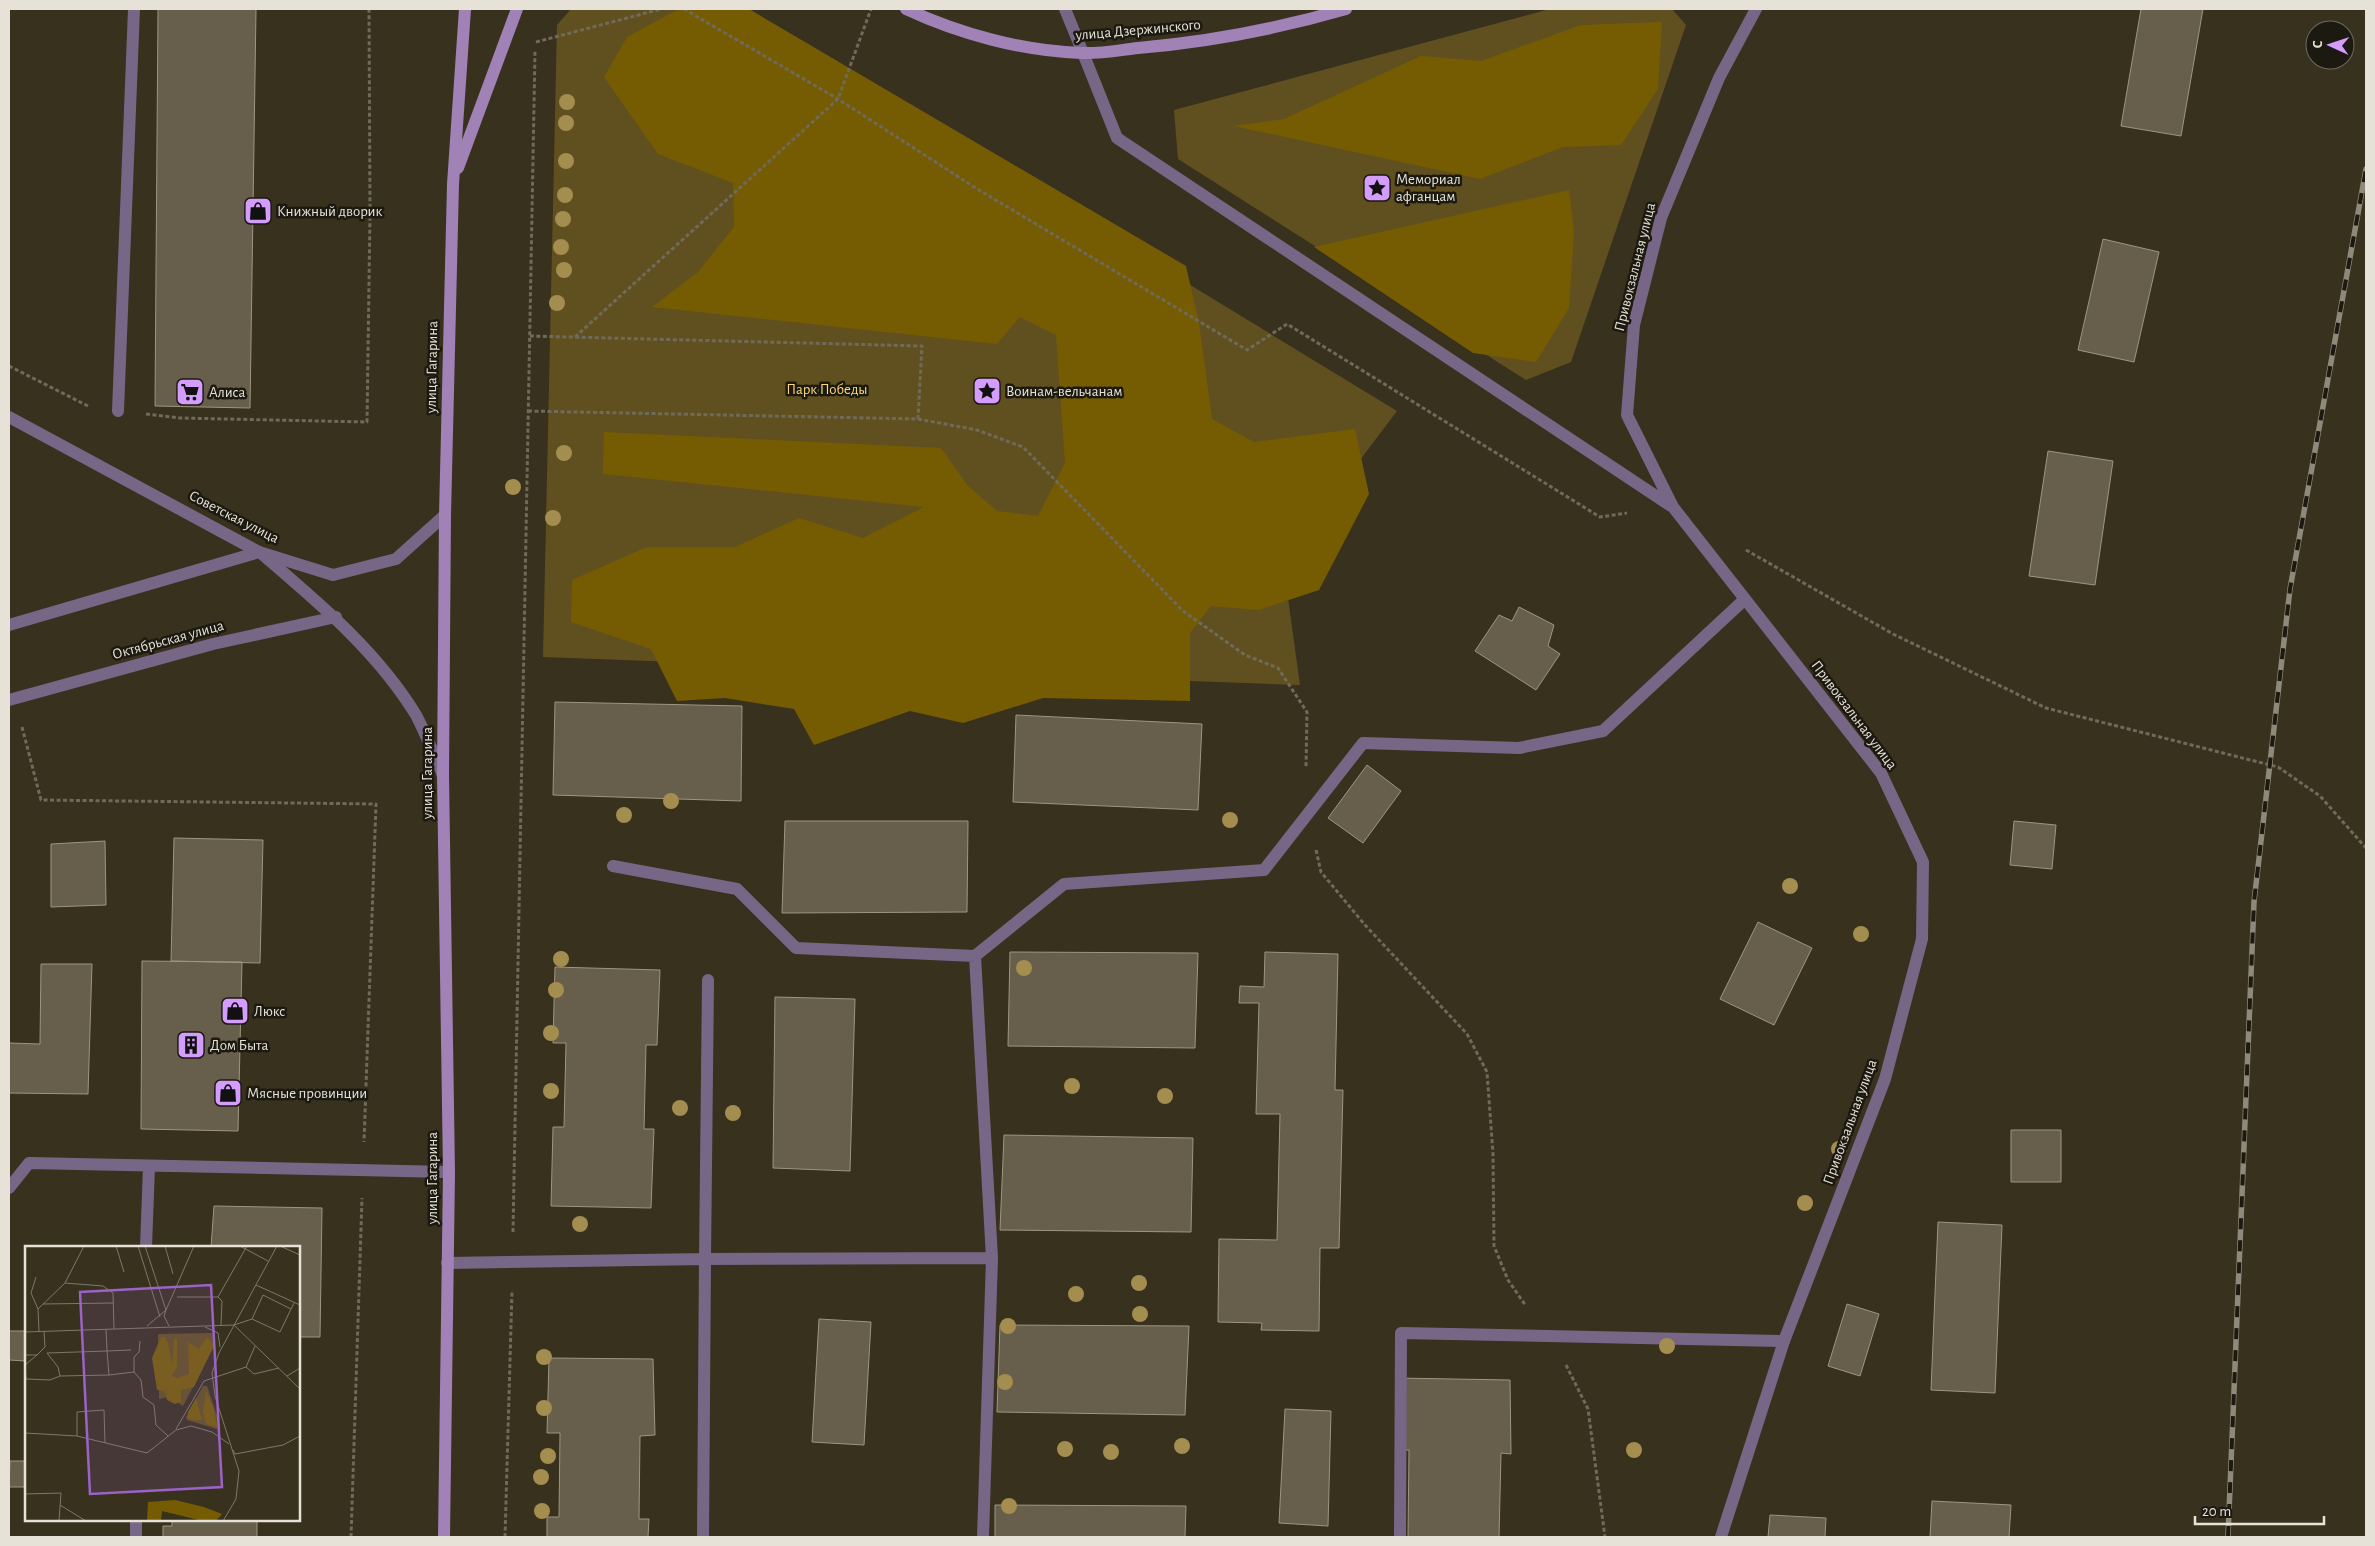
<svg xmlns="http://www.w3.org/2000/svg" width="2375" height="1546" font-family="'Alegreya Sans',sans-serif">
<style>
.green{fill:#61501f}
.forest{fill:#755c03}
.building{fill:#675f4b;stroke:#9e9680}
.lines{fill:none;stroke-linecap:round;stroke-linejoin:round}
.path{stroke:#706a5a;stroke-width:3;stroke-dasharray:4 2.5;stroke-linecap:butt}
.service{stroke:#786687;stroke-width:12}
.minor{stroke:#786687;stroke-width:12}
.tertiary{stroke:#786687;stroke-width:12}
.secondary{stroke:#a082b6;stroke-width:12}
.rail-casing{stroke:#8f897a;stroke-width:5.5}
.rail{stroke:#1c1911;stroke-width:4;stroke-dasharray:11;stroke-linecap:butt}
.tree{fill:#a38d4f}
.labels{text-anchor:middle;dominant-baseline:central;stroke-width:5;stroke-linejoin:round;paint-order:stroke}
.street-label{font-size:15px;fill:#e6e2d7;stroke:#1c1911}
.poi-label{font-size:15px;fill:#e6e2d7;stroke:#1c1911;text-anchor:start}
.park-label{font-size:15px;fill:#fad877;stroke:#1c1911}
.inset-road{fill:none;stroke:#7e7868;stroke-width:1}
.view{fill:#9b63c6;fill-opacity:0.15;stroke:#9b63c6;stroke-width:2.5}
.inset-edge{fill:none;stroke:#e6e2d7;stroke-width:2.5}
</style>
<rect width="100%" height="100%" fill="#38311e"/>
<!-- green -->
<path class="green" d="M571,9h166l660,402 -114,151 17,123 -757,-28 14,-632z
M1550,9h122l14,16 -115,337 -45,18 -348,-221 -4,-49z"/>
<!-- forest -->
<path class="forest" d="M679,9h70l437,257 13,57 13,96 42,23 101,-13 14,65 -50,96 -60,20 -48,-4 -21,27v68l-147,-3 -80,25 -53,-12 -96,34 -20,-36 -69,-11 -48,3 -26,-52 -80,-27 1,-42 75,-33h88l64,-29 64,20 61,-31 -321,-33 1,-42 337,16 27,38 29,25 41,5 27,-53 -9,-128 -36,-18 -23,27 -345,-37 46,-35 36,-45 -1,-44 -75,-29 -54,-77 23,-40z
M1662,22l-4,67 -37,56 -58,2 -83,32 -246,-53 50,-7 137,-63 60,5 100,-36z
M1569,190l5,42 -5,76 -33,54 -63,-9 -159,-106z"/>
<!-- building -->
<path class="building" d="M158,9h98l-6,399 -95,-2z
M2141,9h62l-22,127 -60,-10z
M2103,239l56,13 -25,110 -56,-12z
M2048,451l65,10 -18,124 -66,-9z
M1519,607l35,18 -6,21 12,8 -24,36 -61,-39 24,-36 13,6z
M555,702l187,4 -1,95 -188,-6z
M1016,715l186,9 -4,86 -185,-8z
M1367,765l34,26 -38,52 -35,-25z
M785,821h183l-1,91 -185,1z
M2014,821l42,4 -4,44 -42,-4z
M174,838l89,2 -3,123 -89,-2z
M105,841l1,64 -55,2v-63z
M1758,922l54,26 -38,77 -54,-26z
M1010,952l188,1 -3,95 -187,-2z
M1265,952l73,2 -3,136h8l-4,158h-19l-1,83 -58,-1 1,-7 -44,-1 1,-83 58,1 3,-126h-24l3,-111h-20l1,-17 24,1z
M142,961l100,1 -4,169 -97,-2z
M41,964h51l-4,130 -79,-1v-50l31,1z
M555,967l105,3 -3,75h-11l-2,84h10l-3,79 -100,-2 2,-79h11l2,-84h-13z
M775,997l80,2 -5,172 -77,-3z
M2011,1130h50v52h-50z
M1004,1135l189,3 -2,94 -191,-2z
M214,1206l108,2 -2,129h-21v-90h-88z
M1938,1222l64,3 -7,168 -64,-3z
M1847,1304l32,10 -19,62 -32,-10z
M819,1319l52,3 -7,123 -52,-3z
M1000,1325l189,1 -4,89 -188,-3z
M9,1331h17v30l-17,-1z
M549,1358l104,1 2,76 -15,1 -1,83h10l-1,18h-101v-20h12l1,-84h-13z
M1397,1378l113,2 1,74 -10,-1 -2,84h-91l1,-87 -13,1z
M1285,1409l46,2 -3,115 -49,-3z
M10,1461h16v26h-17z
M1932,1501l79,4 -2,32h-79z
M995,1505l191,1 -1,31h-190z
M1770,1515l56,3 -1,19h-57z
M172,1520h94l-9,1v16h-94v-11h9z"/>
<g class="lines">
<!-- path -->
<path class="path" d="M684,9l154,90 136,88 273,163 40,-26 313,193 27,-4
M536,42l125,-33
M575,337l263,-238 33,-90
M9,366l79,40
M528,411l390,8 4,-73 -392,-10
M146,414l34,4 187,4 3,-208 -1,-205
M918,419l59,11 46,17 160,164 62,44 33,13 29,44 -1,55
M1746,550l147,84 153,74 232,59 42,29 46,52
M22,727l19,73 335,4 -12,338
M1316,850l5,22 44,53 102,109 20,38 6,82 1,92 14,34 18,26
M513,1232l22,-1181
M1566,1365l22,44 17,128
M351,1537l11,-339
M505,1537l7,-247"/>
<!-- service -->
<path class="service" d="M1065,9l18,44
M118,411l16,-402
M613,866l124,23 59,59 179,8 17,302 -287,1 -2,278
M975,956l89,-72 200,-14 99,-127 156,5 84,-17 141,-131
M9,1188l20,-25 420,9
M146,1247l3,-81
M447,1263l258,-4 3,-279
M136,1537v-17
M983,1537l9,-279
M1400,1537l1,-204 383,8"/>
<!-- minor -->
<path class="minor" d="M9,625l250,-73
M9,700l204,-56 123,-27"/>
<!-- tertiary -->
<path class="tertiary" d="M1083,53l34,85 554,368
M9,417l250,135 74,23 63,-16 49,-44
M263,555c56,48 114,96 153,160 10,19 18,40 27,60
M1721,1537l63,-196 101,-262 37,-140 1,-77 -42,-89 -208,-266 -46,-92 7,-90 27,-107 58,-140 37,-69"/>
<!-- secondary -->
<path class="secondary" d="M906,9c54,25 116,42 175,44 19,1 39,-3 57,-5 71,-6 139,-19 208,-39
M458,168l59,-159
M444,1537l5,-365 -6,-397 2,-260 8,-331 12,-175"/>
<defs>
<path id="rail" d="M2228,1537l26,-635 36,-313 76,-420"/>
</defs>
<!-- rail casing -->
<use href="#rail" class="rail-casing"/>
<!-- rail -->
<use href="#rail" class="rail"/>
</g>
<!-- trees -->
<g class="tree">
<circle cx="567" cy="102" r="8"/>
<circle cx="566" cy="123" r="8"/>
<circle cx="566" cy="161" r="8"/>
<circle cx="565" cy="195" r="8"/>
<circle cx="563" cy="219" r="8"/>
<circle cx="561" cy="247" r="8"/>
<circle cx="564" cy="270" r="8"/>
<circle cx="557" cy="303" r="8"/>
<circle cx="564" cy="453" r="8"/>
<circle cx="513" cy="487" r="8"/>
<circle cx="553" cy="518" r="8"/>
<circle cx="671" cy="801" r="8"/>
<circle cx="624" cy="815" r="8"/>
<circle cx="1230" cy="820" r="8"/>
<circle cx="1790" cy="886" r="8"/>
<circle cx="1861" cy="934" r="8"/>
<circle cx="561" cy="959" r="8"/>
<circle cx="1024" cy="968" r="8"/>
<circle cx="556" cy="990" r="8"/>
<circle cx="551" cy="1033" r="8"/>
<circle cx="1072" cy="1086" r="8"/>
<circle cx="551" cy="1091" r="8"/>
<circle cx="1165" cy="1096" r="8"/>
<circle cx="680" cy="1108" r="8"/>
<circle cx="733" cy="1113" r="8"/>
<circle cx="1839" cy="1149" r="8"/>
<circle cx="1805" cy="1203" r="8"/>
<circle cx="580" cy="1224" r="8"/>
<circle cx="1139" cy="1283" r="8"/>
<circle cx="1076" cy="1294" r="8"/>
<circle cx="1140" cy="1314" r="8"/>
<circle cx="1008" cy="1326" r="8"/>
<circle cx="1667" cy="1346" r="8"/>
<circle cx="544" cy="1357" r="8"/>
<circle cx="1005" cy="1382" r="8"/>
<circle cx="544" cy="1408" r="8"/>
<circle cx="1182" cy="1446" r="8"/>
<circle cx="1065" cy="1449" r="8"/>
<circle cx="1634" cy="1450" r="8"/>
<circle cx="1111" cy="1452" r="8"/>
<circle cx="548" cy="1456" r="8"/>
<circle cx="541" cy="1477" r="8"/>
<circle cx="1009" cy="1506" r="8"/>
<circle cx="542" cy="1511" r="8"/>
</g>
<!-- icons -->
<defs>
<symbol id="sight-square" viewBox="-11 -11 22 22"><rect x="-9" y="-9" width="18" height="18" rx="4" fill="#d49cfc" stroke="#1c1911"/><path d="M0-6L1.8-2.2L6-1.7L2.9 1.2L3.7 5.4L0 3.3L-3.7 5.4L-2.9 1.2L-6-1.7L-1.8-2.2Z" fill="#111"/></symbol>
<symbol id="shop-square" viewBox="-11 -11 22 22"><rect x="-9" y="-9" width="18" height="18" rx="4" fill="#d49cfc" stroke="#1c1911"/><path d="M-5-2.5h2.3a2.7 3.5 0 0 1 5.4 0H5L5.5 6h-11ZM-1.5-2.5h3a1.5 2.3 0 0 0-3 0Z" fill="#111"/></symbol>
<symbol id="supermarket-square" viewBox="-11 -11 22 22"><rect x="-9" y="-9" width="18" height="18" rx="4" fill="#d49cfc" stroke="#1c1911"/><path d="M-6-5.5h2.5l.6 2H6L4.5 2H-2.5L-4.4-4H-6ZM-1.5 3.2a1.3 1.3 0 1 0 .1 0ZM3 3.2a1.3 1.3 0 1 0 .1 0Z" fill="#111"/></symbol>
<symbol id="building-square" viewBox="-11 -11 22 22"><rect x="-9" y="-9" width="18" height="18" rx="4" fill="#d49cfc" stroke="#1c1911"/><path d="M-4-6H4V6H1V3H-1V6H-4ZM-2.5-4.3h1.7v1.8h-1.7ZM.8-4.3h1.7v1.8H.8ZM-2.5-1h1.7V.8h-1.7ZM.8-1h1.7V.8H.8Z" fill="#111"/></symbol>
</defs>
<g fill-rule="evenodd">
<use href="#sight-square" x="1361" y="172" width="32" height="32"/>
<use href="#shop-square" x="242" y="195" width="32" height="32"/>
<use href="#sight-square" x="971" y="375" width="32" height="32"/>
<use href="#supermarket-square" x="174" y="376" width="32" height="32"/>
<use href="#shop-square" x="219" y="995" width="32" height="32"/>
<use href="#building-square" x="175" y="1029" width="32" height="32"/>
<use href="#shop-square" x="212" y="1077" width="32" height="32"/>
</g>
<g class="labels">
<!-- street labels -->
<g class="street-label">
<text transform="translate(1138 30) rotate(-5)">улица Дзержинского</text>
<text transform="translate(1635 267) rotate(-76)">Привокзальная улица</text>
<text transform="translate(432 367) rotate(-89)">улица Гагарина</text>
<text transform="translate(234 517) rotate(27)">Советская улица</text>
<text transform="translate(168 640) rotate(-15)">Октябрьская улица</text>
<text transform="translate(1854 715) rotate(53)">Привокзальная улица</text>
<text transform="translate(427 773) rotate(-90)">улица Гагарина</text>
<text transform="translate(1850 1122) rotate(-70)">Привокзальная улица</text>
<text transform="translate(432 1178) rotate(-90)">улица Гагарина</text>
</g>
<!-- poi labels -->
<g class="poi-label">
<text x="1396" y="179">Мемориал<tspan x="1396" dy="17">афганцам</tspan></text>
<text x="277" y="211">Книжный дворик</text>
<text x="1006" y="391">Воинам-вельчанам</text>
<text x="209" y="392">Алиса</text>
<text x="254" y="1011">Люкс</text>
<text x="210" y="1045">Дом Быта</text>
<text x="247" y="1093">Мясные провинции</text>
</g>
<!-- park labels -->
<g class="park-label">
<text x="827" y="389">Парк Победы</text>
</g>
</g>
<!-- overview -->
<g transform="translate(25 1246)">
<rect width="275" height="275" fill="#38311e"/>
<path d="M187,87l3,12 -32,61 -14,-9 -10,2 -1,-65zM178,140h4l13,39 -3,4 -30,-9 -1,-3z" fill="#61501f"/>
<path d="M136,91h4l3,6 4,22 2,-26h3v28l-5,9 5,2 12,-4 -1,-32 11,7 8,-12 7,8 -20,42 -13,3v12l-6,2 -8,-4 -2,-9 -8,-1 -5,-32zM181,145l7,15 4,21 -11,-3 -3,-12zM171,152l6,22h-10l-5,-2 1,-6zM150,254l29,7 18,7 -6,7h-13l-41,-10 -1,10h-14l1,-19z" fill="#755c03"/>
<path class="inset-road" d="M91,0l8,26M113,0l22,71M120,0l21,64 -19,16M140,0l8,28M215,0l28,15M255,0l20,9M11,31l-5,16 7,16M40,37l38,3 10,7 1,36M231,39l44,20M152,51h41l29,-51M193,51l4,4 -1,24M269,57l-3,6 -28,-14 -11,24 -18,6 66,64M18,58l70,-1M227,73l28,13 11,-23M144,80l-5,-10 2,-6 28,-64M180,81l13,6 2,14M81,83l1,22 24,-1M14,85l-1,-22 27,-26 19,-37M0,86l209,-7M0,109h12l8,-8 -1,-16M12,109l-12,10 1,14 24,1 10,-4M221,121l9,-21M109,126l7,8 2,17 11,8 2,20 12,11M84,129l-49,1 -2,-9 -11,-14 60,-2 2,24 25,-3v-15l5,-5 1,-11M262,130l13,-8M151,183l28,-48 42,-14 8,7 25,-6M0,187l52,3 70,17 29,-23 15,-4 21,6 17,12M52,190v-24l27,-2 1,33M208,204l2,4 48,-9 17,-9M0,248l36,-1 -2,28M35,259l26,16M198,275l13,-22 3,-28 -24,-75 -3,-23 7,-20 58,-107"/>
<path class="view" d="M186,39l11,202 -132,7 -10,-202z"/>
<rect width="275" height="275" class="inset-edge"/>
</g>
<!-- border -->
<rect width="2375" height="1546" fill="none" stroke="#e6e2d7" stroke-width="20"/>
<!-- north arrow -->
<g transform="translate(2330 45) rotate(273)"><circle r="24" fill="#1c1911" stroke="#6d6960"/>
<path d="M0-4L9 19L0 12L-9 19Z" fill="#d49cfc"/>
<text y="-8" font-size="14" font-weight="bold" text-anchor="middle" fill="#e6e2d7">С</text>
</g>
<!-- scale -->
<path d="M2195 1516v8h129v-8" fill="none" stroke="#e6e2d7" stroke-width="2.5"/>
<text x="2202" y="1516" font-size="15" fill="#e6e2d7" stroke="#1c1911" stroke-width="4" paint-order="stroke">20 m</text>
</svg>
